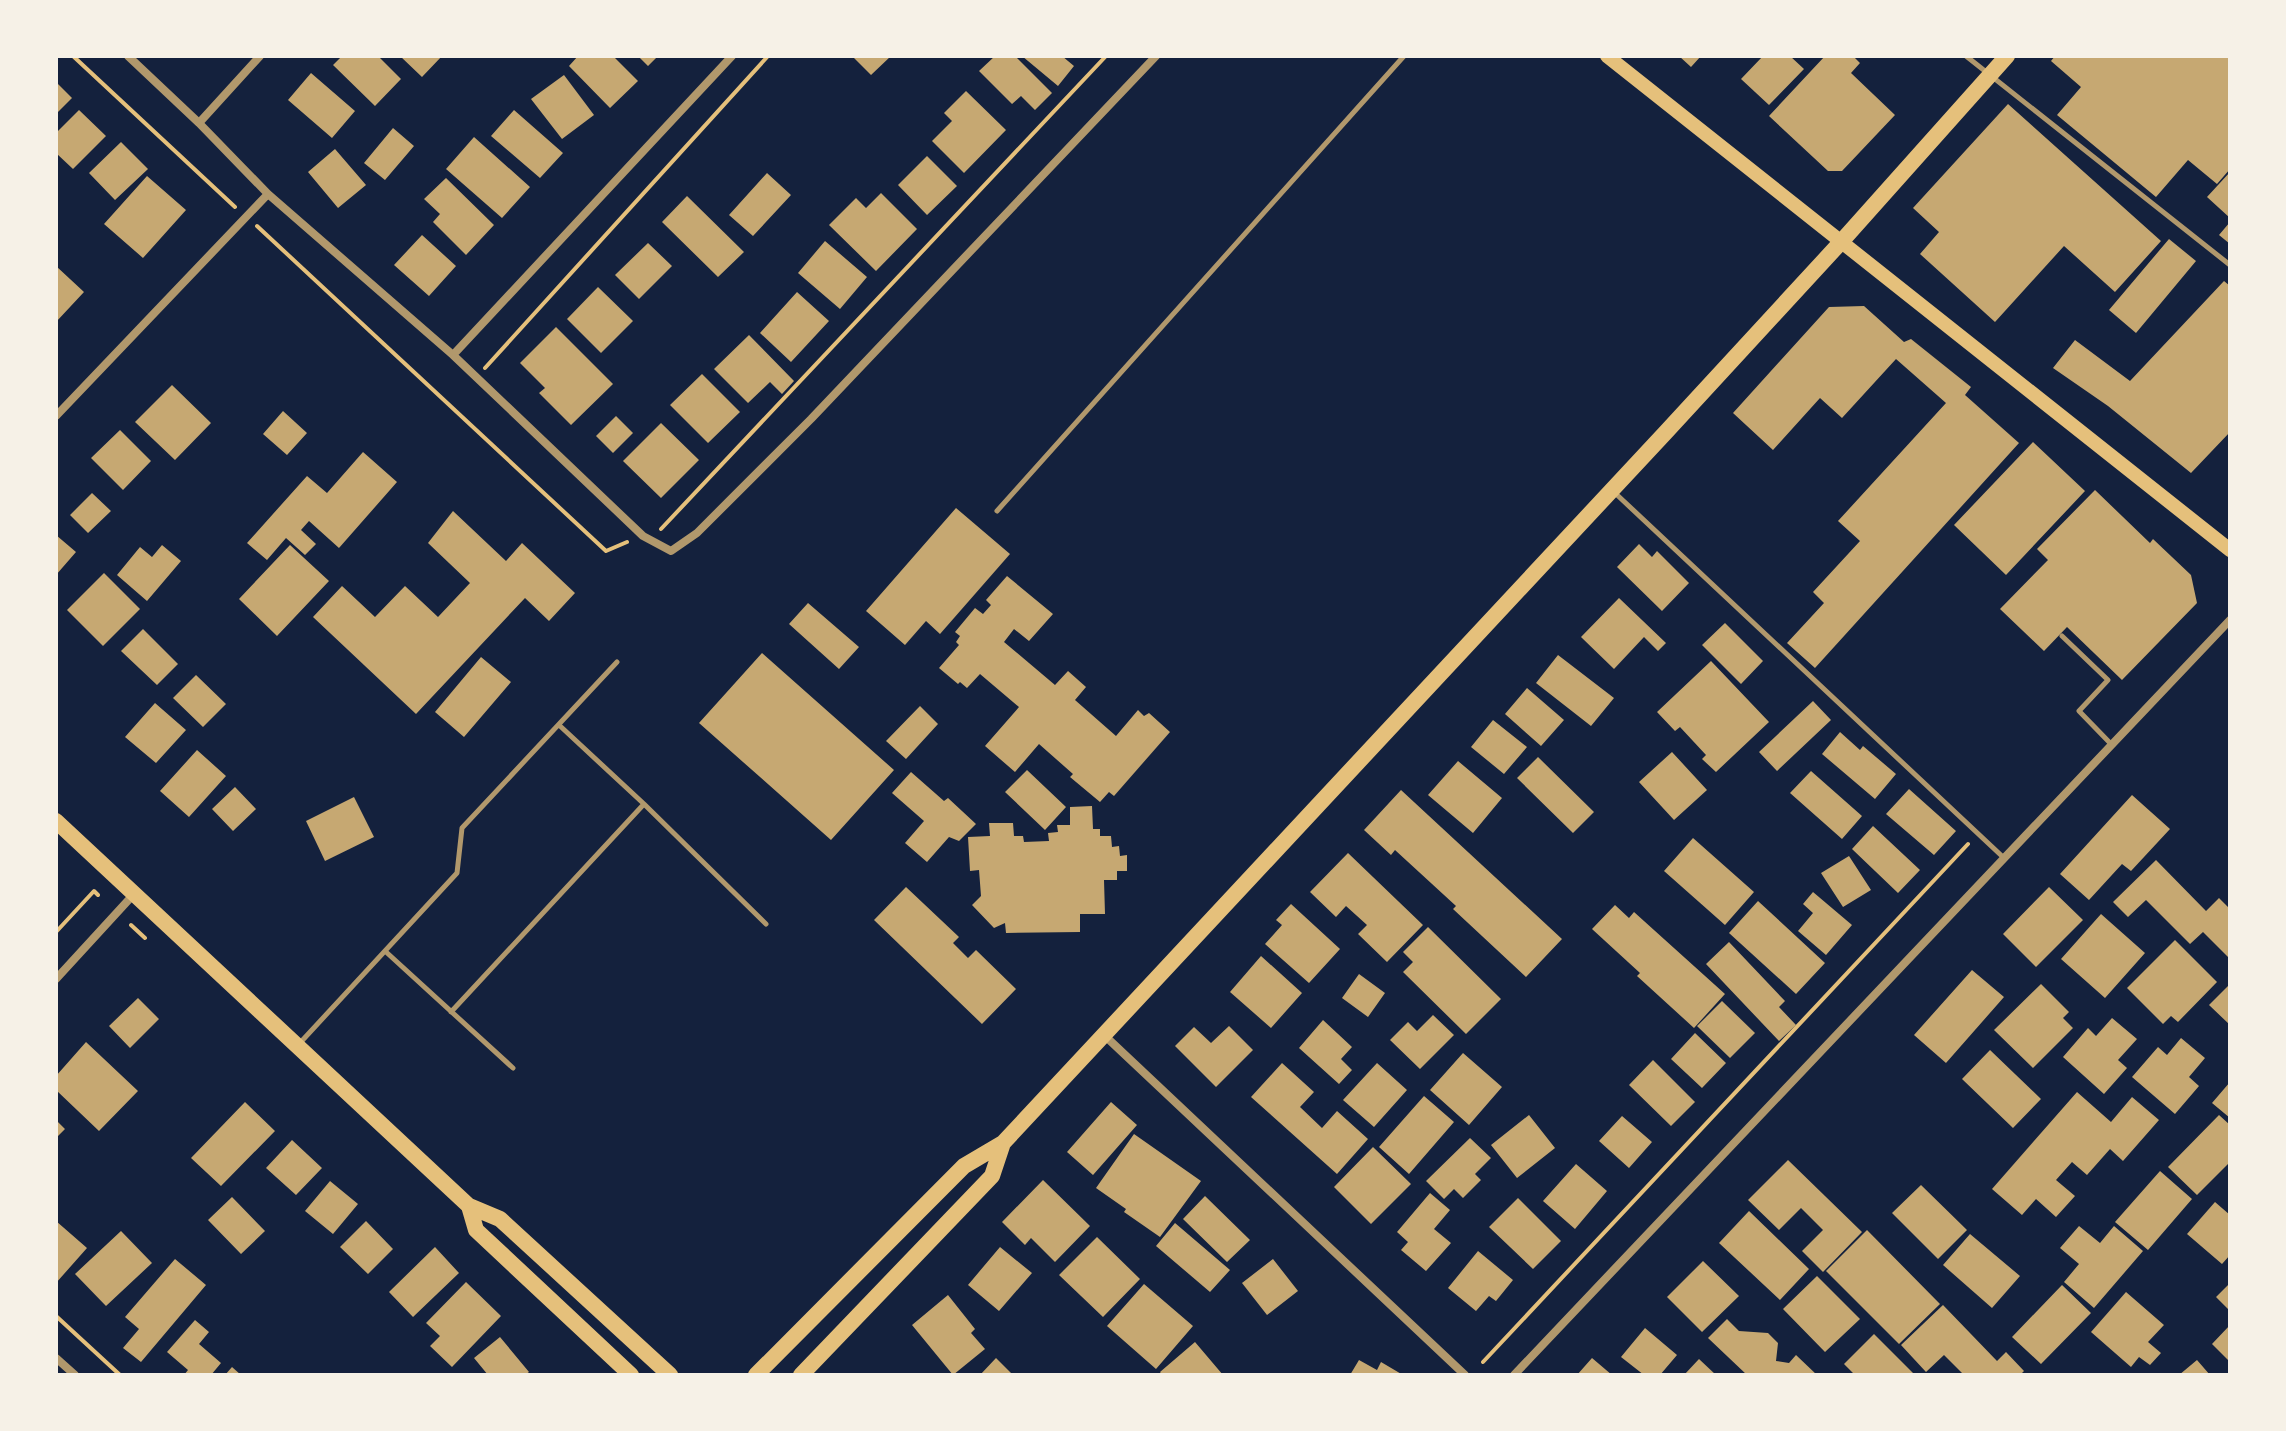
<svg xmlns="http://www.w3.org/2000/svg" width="2286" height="1431" font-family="'Varela Round',sans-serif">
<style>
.building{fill:#c6a872}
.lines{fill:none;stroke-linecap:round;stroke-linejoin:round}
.path{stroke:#e5c07b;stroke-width:4}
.service{stroke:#b1986c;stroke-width:5}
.minor{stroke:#b1986c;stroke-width:8}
.secondary{stroke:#e5c07b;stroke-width:14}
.primary{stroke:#e5c07b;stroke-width:16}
</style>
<rect width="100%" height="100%" fill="#14213d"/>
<!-- building -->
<path class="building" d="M342,56h36l23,23 -26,27 -42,-41z
M400,56h42l-20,21z
M578,56h35l25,25 -28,27 -41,-42z
M638,56h20l-10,10z
M852,56h39l-20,19z
M995,56h20l37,37 -17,17 -14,-14 -9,8 -33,-33z
M1022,56h40l12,10 -16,20z
M1679,56h22l-10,11z
M1763,56h27l14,13 -35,36 -28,-26z
M1825,56h28l7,7 -9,10 44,42 -53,56h-14l-59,-55z
M2055,56h175v113l-13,15 -29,-24 -32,37 -99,-82 24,-28 -30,-26z
M311,73l44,38 -23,27 -44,-38z
M564,75l30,40 -32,24 -31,-40z
M56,82l16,16 -16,16z
M966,91l40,39 -42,43 -32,-32 20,-20 -8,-8z
M2008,104l153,137 -46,51 -51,-46 -69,76 -75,-68 19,-22 -26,-24z
M79,110l27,26 -33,33 -17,-16v-20z
M514,110l49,43 -23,25 -49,-42z
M393,128l21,18 -29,34 -21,-17z
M474,137l56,50 -28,31 -56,-49z
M121,142l27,27 -33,31 -26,-27z
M335,149l31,36 -28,23 -30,-36z
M927,156l30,30 -30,29 -29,-30z
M2230,172v46l-23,-21z
M767,173l24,22 -38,41 -24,-21z
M147,176l39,34 -43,48 -39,-34z
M446,178l48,47 -28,30 -33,-33 7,-8 -16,-15z
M881,193l36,36 -41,42 -47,-46 27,-27 10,10z
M687,196l57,56 -26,25 -56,-55z
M2230,222v22l-11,-9z
M422,235l34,31 -27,30 -35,-31z
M2169,239l27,22 -60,72 -27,-23z
M825,241l42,36 -27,32 -42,-36z
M648,243l24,23 -33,33 -24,-24z
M56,266l28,26 -28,30z
M2224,281l6,5v146l-39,41 -83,-67 -55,-38 22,-28 55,41z
M598,287l35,34 -32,32 -34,-34z
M797,292l32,29 -38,41 -31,-29z
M1864,306l40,36 7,-3 60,48 -6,8 54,48 -204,225 -28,-25 37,-40 -11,-11 47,-51 -22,-20 108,-118 -50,-44 -54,59 -22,-20 -47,52 -40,-37 96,-106z
M556,327l57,57 -42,41 -32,-32 6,-5 -25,-25z
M749,335l45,46 -12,13 -12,-12 -22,21 -34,-34z
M702,374l38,38 -32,31 -38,-38z
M172,385l39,38 -36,37 -40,-38z
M283,411l24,22 -20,22 -24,-21z
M616,416l17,17 -20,20 -17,-17z
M661,423l38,37 -38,38 -38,-37z
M120,430l31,31 -28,29 -32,-32z
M2033,442l52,49 -79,84 -52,-50z
M363,452l34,30 -58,66 -30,-27 -8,9 15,14 -11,11 -19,-17 -19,22 -20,-17 60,-67 20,17z
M2095,490l55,53 3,-4 38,36 6,28 -75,77 -55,-53 -23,24 -44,-42 48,-49 -11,-11z
M92,493l19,18 -23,22 -18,-18z
M956,508l54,46 -70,80 -14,-13 -21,24 -39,-34z
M453,511l53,50 16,-18 53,50 -26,28 -24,-23 -109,116 -103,-97 29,-31 33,31 30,-31 33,31 32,-34 -42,-40z
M56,535l20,17 -20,23z
M1639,544l13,13 5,-6 32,32 -27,28 -45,-44z
M162,545l19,16 -34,40 -30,-26 23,-28 12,10z
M290,545l39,36 -52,55 -38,-37z
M104,573l36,36 -37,37 -36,-36z
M1007,576l46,38 -24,27 -15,-12 -10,13 51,43 13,-14 18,16 -11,13 41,36 22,-26 6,6 5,-3 21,19 -56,64 -5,-4 -9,10 -30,-25 3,-3 -34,-30 -24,28 -30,-26 34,-39 -39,-33 -13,14 -7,-6 -2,2 -19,-16 20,-23 -3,-3 4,-6 -5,-4 20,-24 8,6 8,-9 -5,-5z
M1619,598l47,45 -8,8 -14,-14 -30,32 -33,-32z
M808,603l51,44 -20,22 -50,-45z
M1725,623l38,38 -22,23 -39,-39z
M143,629l35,35 -21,21 -36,-34z
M762,653l132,117 -63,70 -132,-117z
M1558,655l56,43 -23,28 -55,-43z
M481,657l30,25 -47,55 -29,-25z
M1711,661l58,61 -53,50 -14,-13 4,-4 -26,-28 -5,4 -18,-19z
M196,675l30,29 -23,23 -30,-29z
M1527,688l37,32 -23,26 -36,-32z
M1813,701l18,19 -54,51 -18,-19z
M155,703l31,27 -30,33 -31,-26z
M920,706l18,18 -32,35 -20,-18z
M1493,720l34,27 -23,27 -33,-27z
M1840,732l20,18 3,-4 33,28 -21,25 -53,-45z
M197,750l29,26 -37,41 -29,-26z
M1672,752l35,38 -33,30 -35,-38z
M1538,757l56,55 -21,21 -56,-55z
M1458,761l44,37 -29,35 -45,-38z
M1027,770l39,37 -21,23 -40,-38z
M1811,771l51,45 -20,23 -52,-46z
M911,772l33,29 4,-3 28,26 -17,17 -10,-4 -22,25 -22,-19 19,-22 -32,-28z
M235,787l21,22 -23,22 -21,-22z
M1909,789l47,42 -22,24 -48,-41z
M1401,790l161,149 -36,38 -73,-68 3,-3 -61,-56 -4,5 -27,-25z
M2132,795l38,34 -39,42 -9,-7 -33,36 -29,-26z
M354,797l20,40 -49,24 -19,-40z
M1092,806l1,23h7v7h11l1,11 7,-1 1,10 7,-1v16h-10v9h-13l1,34h-25v18l-74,1 -1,-10 -11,5 -22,-23 9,-9 -2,-26 -9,1 -2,-34 22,-1 -1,-13h24l1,13h9l1,6 25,-1 -1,-8 10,-1 -1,-7h13v-18z
M1873,826l47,44 -22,23 -46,-44z
M1693,838l61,54 -29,33 -61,-54z
M1348,853l75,72 -36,37 -29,-28 9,-9 -21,-19 -10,11 -26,-25z
M1849,856l22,34 -28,17 -22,-34z
M2156,860l50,51 13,-13 11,11v50l-27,-27 -13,12 -44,-44 -18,17 -15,-15z
M906,887l53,50 -6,6 15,15 8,-8 40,39 -34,35 -108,-104z
M2049,887l34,33 -47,47 -33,-33z
M1813,892l39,33 -26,30 -28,-24 15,-18 -10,-9z
M1758,901l67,62 -29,31 -67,-61z
M1291,904l49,45 -31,34 -44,-39 17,-19 -6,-5z
M1615,905l14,13 5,-6 91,82 -31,34 -57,-52 3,-3 -48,-44z
M2101,914l44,39 -40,45 -44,-39z
M1428,927l73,72 -35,35 -63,-62 10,-10 -10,-10z
M2175,940l42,42 -39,40 -7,-6 -8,8 -36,-36z
M1729,942l56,59 -6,6 17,18 -17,16 -73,-77z
M1261,956l41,37 -31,35 -41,-36z
M1972,970l32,27 -58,66 -32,-28z
M1359,974l26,19 -17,24 -26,-19z
M2041,984l28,28 -6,6 10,10 -40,40 -39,-38z
M2230,984v41l-21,-20z
M138,998l21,21 -29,29 -21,-22z
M1722,1001l33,32 -25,25 -33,-32z
M1433,1015l21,20 -34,34 -30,-29 18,-18 9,9z
M2112,1018l25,21 -19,21 9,8 -23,26 -41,-37 25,-29 8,8z
M1323,1020l29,27 -11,12 11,11 -13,14 -40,-36z
M1229,1026l24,24 -37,37 -41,-41 19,-19 17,16z
M1695,1033l31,30 -24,25 -31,-29z
M2181,1038l24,20 -16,19 10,9 -24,28 -43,-37 26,-30 9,8z
M86,1042l52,49 -39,40 -43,-41v-14z
M1990,1050l51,49 -28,29 -51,-49z
M1463,1053l39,34 -33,38 -39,-35z
M1653,1060l42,42 -24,24 -42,-41z
M1282,1063l32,29 -14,15 22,21 15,-17 31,28 -31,35 -86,-77z
M1377,1063l30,27 -33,37 -31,-27z
M2230,1082v36l-18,-15z
M2077,1092l34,30 21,-25 27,23 -36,41 -13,-12 -23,26 -15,-13 -16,18 19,16 -19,21 -20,-18 -14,16 -30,-26z
M1424,1096l30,26 -45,52 -30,-27z
M245,1102l30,29 -54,55 -30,-28z
M1111,1102l26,23 -44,50 -26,-23z
M1529,1115l26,33 -38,30 -26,-33z
M2219,1115l11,10v37l-33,33 -29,-28z
M1622,1116l30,26 -23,26 -30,-27z
M56,1120l9,9 -9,9z
M1134,1134l67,47 -41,56 -36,-25 2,-3 -30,-21z
M1470,1138l21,20 -16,16 6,6 -18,18 -9,-9 -10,10 -18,-18z
M292,1140l30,28 -26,27 -30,-27z
M1373,1147l38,37 -40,40 -37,-37z
M1788,1160l74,72 -39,40 -21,-21 21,-21 -22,-22 -22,22 -31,-30z
M1576,1164l31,27 -32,38 -32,-28z
M2160,1171l32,28 -44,51 -33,-28z
M1043,1180l47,46 -35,36 -24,-24 -6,7 -23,-23z
M330,1181l28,23 -25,30 -28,-23z
M1921,1185l46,45 -29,29 -46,-46z
M1430,1193l20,17 -16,19 17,14 -25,28 -25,-21 7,-8 -11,-10z
M1205,1196l45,44 -23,22 -44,-43z
M232,1197l33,34 -24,23 -33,-34z
M1518,1198l43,43 -28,28 -44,-42z
M2215,1202l15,13v40l-8,9 -35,-30z
M1749,1211l60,58 -29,31 -61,-57z
M56,1221l31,27 -31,35z
M366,1221l27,28 -25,25 -28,-27z
M1175,1223l55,47 -20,22 -54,-46z
M2079,1226l21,17 14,-17 29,25 -49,57 -30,-26 15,-18 -19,-16z
M1867,1230l73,74 -41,40 -73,-73z
M121,1231l31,32 -46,43 -31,-32z
M1970,1234l50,42 -28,32 -49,-43z
M1097,1237l43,42 -37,38 -44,-42z
M435,1247l24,26 -46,44 -24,-25z
M1000,1247l32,26 -33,38 -31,-26z
M1478,1251l35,29 -17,21 -7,-5 -13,15 -28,-23z
M175,1259l31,26 -65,77 -18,-14 16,-19 -14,-12z
M1273,1259l25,32 -31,24 -25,-32z
M1703,1261l36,35 -37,36 -35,-35z
M1817,1276l43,43 -35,33 -42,-43z
M466,1282l35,34 -49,51 -22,-21 10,-10 -14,-13z
M2230,1283v28l-14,-14z
M1144,1284l49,42 -37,43 -49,-43z
M2062,1285l29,28 -50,51 -29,-27z
M2126,1292l38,33 -16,17 13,11 -11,12 -11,-8 -8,10 -40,-35z
M948,1295l27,34 -4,4 14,16 -32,26 -41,-50z
M1943,1305l54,56 9,-9 18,19 -4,4h-60l2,-2 -18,-18 -18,17 -25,-27z
M1727,1319l12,12 29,2 10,10 -2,18 13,2 7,-8 21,20h-70l-39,-37z
M195,1320l14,12 -10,12 22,19 -10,12h-27l4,-5 -21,-18z
M2230,1325v37l-18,-18z
M1645,1328l32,27 -17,20h-16l-23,-18z
M1874,1334l41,41h-60l-11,-11z
M500,1337l29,35 -4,3h-37l-14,-17z
M1195,1342l28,33h-61l-2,-3z
M996,1358l17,17h-33z
M1592,1358l20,17h-35z
M1699,1359l17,16h-32z
M1359,1360l18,10 4,-8 22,13h-53z
M2197,1360l13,15h-31z
M232,1367l9,8h-16z"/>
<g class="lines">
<!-- path -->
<path class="path" d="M73,56l162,151
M257,226l349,325 21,-9
M485,368l283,-312
M661,529l445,-473
M131,925l14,13
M56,932l38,-41 4,4
M56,1316l64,59
M1483,1362l485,-518"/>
<!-- service -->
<path class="service" d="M1966,56l264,209
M1615,493l389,365
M997,511l407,-455
M2062,636l46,44 -29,31 32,33
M559,725l85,79 122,120
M385,951l128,117
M451,1012l193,-208
M299,1044l158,-171 5,-45 155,-166"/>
<!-- minor -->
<path class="minor" d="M128,56l71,67 69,71 185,161 190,181 28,15 26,-18 114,-114 345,-363
M199,123l61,-67
M453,355l279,-299
M56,416l212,-222
M56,979l78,-85
M1104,1035l361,340
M56,1358l19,17
M1514,1375l716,-755"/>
<!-- secondary -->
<path class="secondary" d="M1607,56l623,494"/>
<!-- primary -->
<path class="primary" d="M56,821l413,385 31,13 170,156
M469,1206l7,24 155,145
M756,1375l208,-209 39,-23 663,-711 175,-190 166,-186
M801,1375l191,-199 11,-33"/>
</g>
<!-- border -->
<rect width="2286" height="1431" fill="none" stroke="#f6f1e7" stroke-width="116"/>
</svg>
